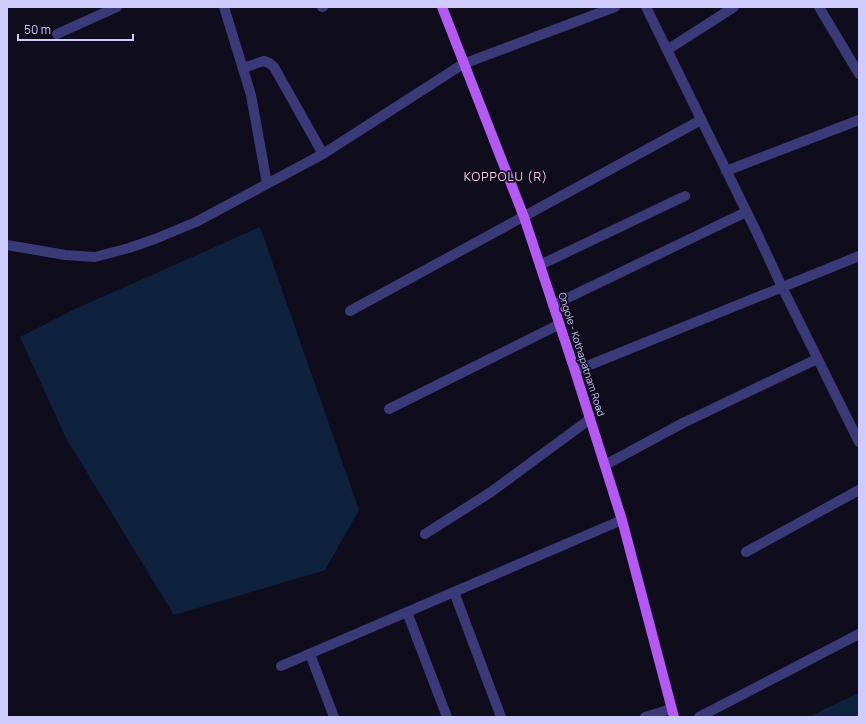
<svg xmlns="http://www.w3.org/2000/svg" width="866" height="724" font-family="Manrope,sans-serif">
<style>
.water{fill:#0e223e}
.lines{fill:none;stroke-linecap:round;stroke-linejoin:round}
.minor{stroke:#3b3a78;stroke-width:10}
.major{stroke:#b559f4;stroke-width:10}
.labels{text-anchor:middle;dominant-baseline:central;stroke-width:3.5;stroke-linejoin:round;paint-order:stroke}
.street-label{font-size:10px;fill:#cfcbfc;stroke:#0f0c1c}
.quarter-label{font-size:12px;letter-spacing:1px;fill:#fccdec;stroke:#0f0c1c}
</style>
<rect width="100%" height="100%" fill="#0f0c1c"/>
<!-- water -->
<path class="water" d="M260,227l99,283 -34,60 -151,45 -108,-177 -46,-101 55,-28z
M859,693v24h-51z"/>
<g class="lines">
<!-- minor -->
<path class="minor" d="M224,7l27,88 16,89
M322,7h1
M646,7l110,224 26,56 77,155
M819,7l40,67
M57,34l60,-27
M667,50l67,-43
M243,68l21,-7 5,2 5,4 49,87
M726,171l133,-51
M7,245l58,10 30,2 34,-9 26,-9 41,-17 127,-68 140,-90 152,-57
M540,265l145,-69
M553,305l193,-93
M350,311l351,-191
M575,371l284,-115
M389,409l171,-85
M605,465l78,-42 134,-64
M425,534l66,-42 99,-73
M746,552l113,-62
M454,592l47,125
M407,612l40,105
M310,654l24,63
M281,666l341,-146
M645,717l26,-8
M699,717l160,-83"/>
<!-- major -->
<path class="major" d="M442,7l82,210 51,154 47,149 52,197"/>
</g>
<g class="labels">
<!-- street labels -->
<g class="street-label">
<text transform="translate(582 354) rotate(72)">Ongole - Kothapatnam Road</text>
</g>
<!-- quarter labels -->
<g class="quarter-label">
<text x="506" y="176">KOPPOLU (R)</text>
</g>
</g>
<!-- border -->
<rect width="866" height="724" fill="none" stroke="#cfcbfc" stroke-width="16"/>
<!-- scale -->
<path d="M18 34v6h115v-6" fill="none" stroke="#cfcbfc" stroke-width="2"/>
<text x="24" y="34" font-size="12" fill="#cfcbfc" stroke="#0f0c1c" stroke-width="3" paint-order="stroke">50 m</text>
</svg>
